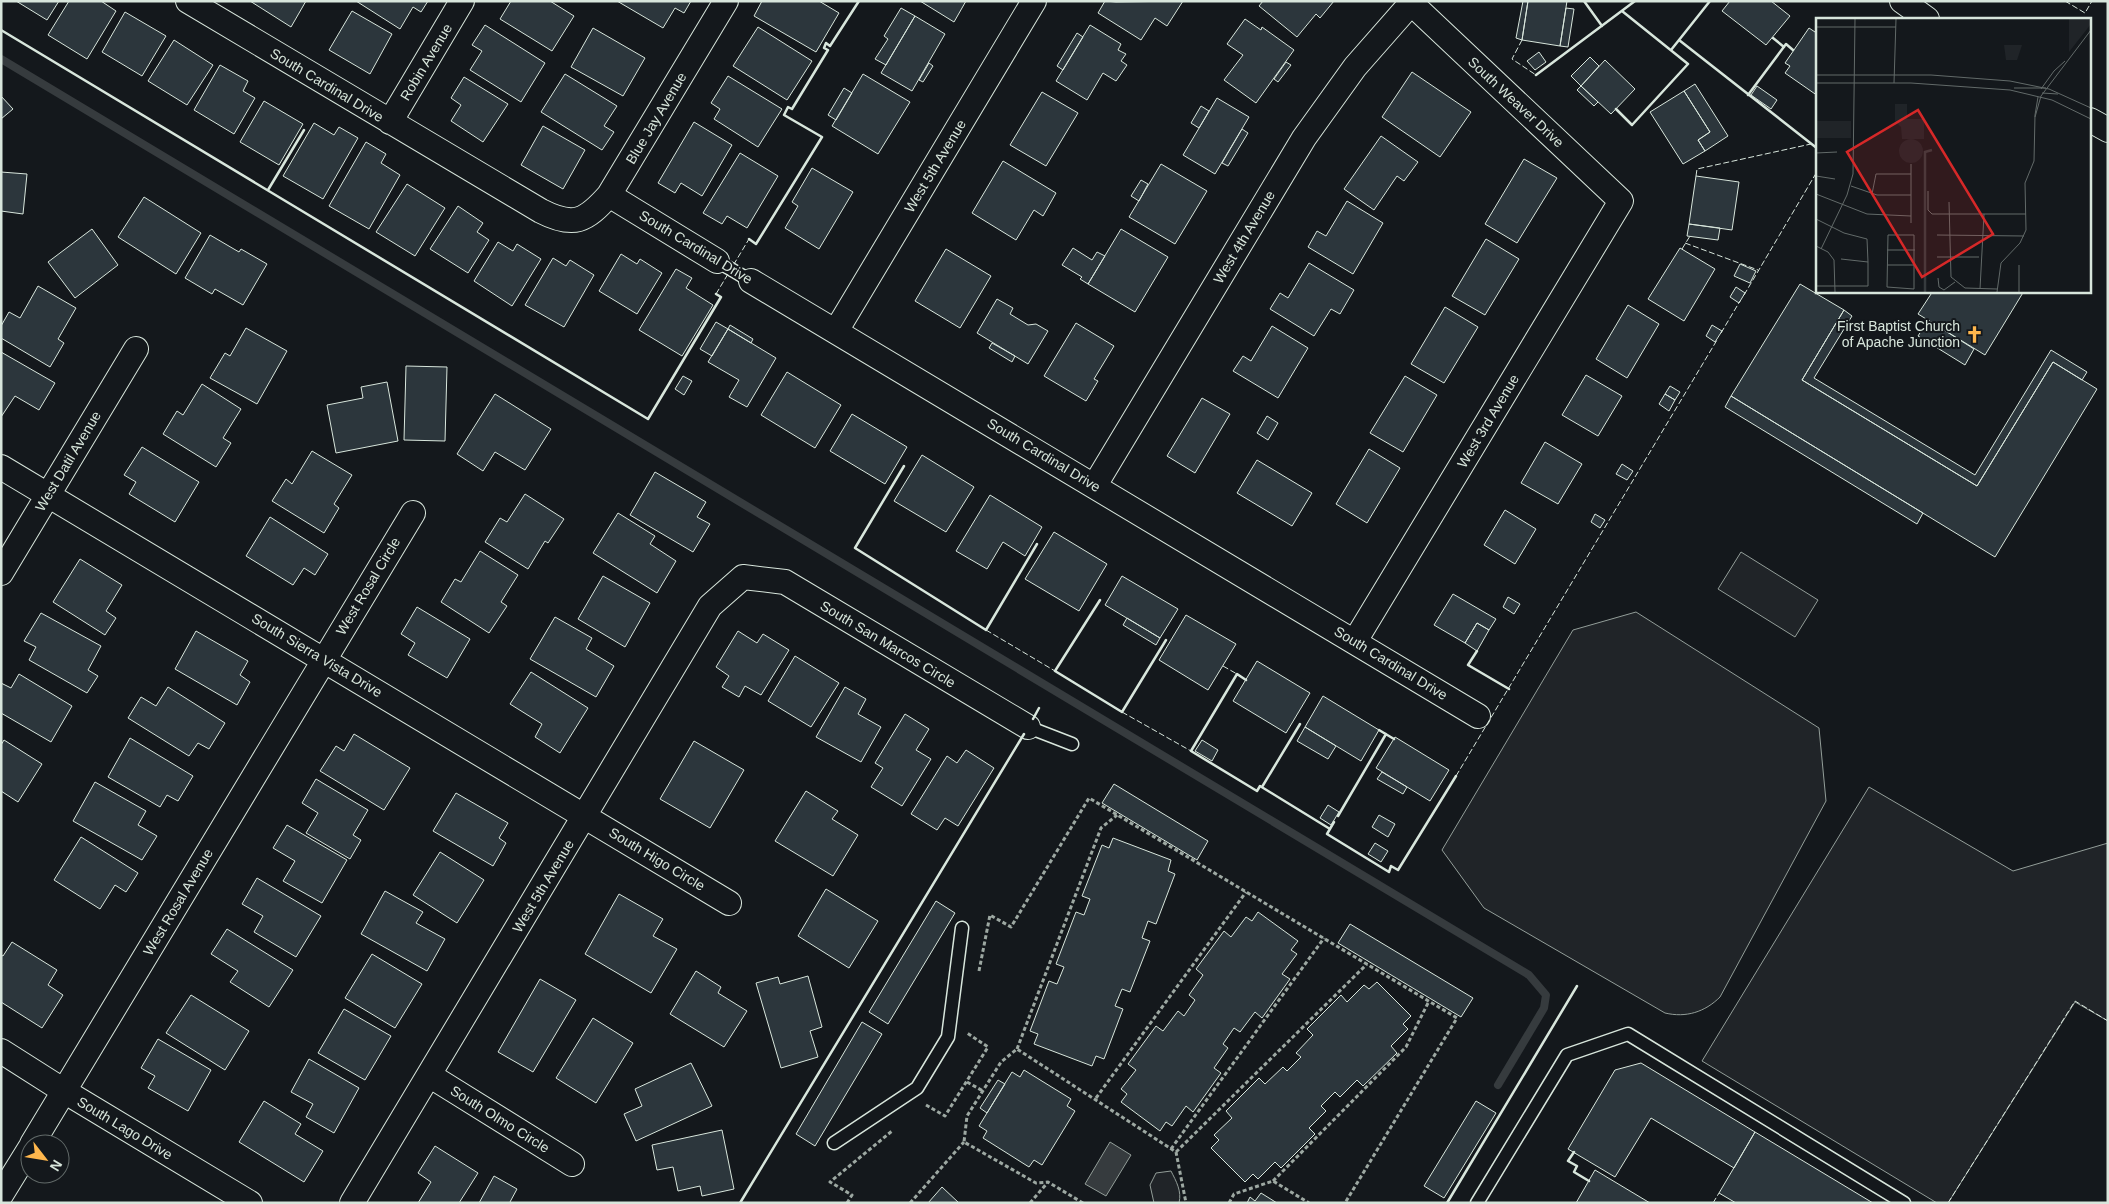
<svg xmlns="http://www.w3.org/2000/svg" width="2109" height="1204" font-family="Helvetica,sans-serif">
<style>
.green{fill:#202428;stroke:#939e99}
.water{fill:#363b3e;stroke:#939e99}
.lines{fill:none;stroke-linecap:round;stroke-linejoin:round}
.stream{stroke:#363b3e;stroke-width:8}
.building{fill:#2c363c;stroke:#d8e6dc}
.lane-casing{stroke:#d8e6dc;stroke-width:15}
.street-casing{stroke:#d8e6dc;stroke-width:26}
.path{stroke:#9da8a2;stroke-width:3;stroke-dasharray:4 2.5;stroke-linecap:butt}
.lane{stroke:#14181c;stroke-width:12}
.street{stroke:#14181c;stroke-width:24}
.fence{stroke:#d8e6dc;stroke-width:1;stroke-dasharray:6 2.5;stroke-linecap:butt}
.wall{stroke:#d8e6dc;stroke-width:2.5}
.labels{text-anchor:middle;dominant-baseline:central;stroke-width:4;stroke-linejoin:round;paint-order:stroke}
.street-label{font-size:14px;fill:#d8e6dc;stroke:#14181c}
.poi-label{font-size:14px;fill:#d8e6dc;stroke:#14181c;text-anchor:end}
.inset-river{fill:none;stroke:#363b3e;stroke-width:2.5}
.inset-road{fill:none;stroke:#626a69;stroke-width:1}
.view{fill:#d62828;fill-opacity:0.15;stroke:#d62828;stroke-width:2.5}
.inset-edge{fill:none;stroke:#d8e6dc;stroke-width:2.5}
</style>
<rect width="100%" height="100%" fill="#14181c"/>
<!-- green -->
<path class="green" d="M1741,552l77,48 -23,37 -77,-48z
M1636,612l183,116 7,73 -106,196c-15,15 -34,21 -55,16l-181,-105 -42,-58 131,-220z
M1869,787l144,84 95,-28v178l-33,-19 -127,201h-11l-235,-142z
M1171,1171c5,10 11,20 8,32h-25l-4,-18 6,-12z"/>
<!-- water -->
<path class="water" d="M1110,1142l21,13 -25,41 -21,-12z"/>
<g class="lines">
<!-- stream -->
<path class="stream" d="M1,59l1528,916 17,20 -2,13 -46,77"/>
</g>
<!-- building -->
<path class="building" d="M16,1h43l-12,19z
M69,1h32l15,10 -29,48 -39,-24z
M250,1h56l-15,26z
M356,1h72l-7,11 -8,-5 -13,22z
M511,1h39l24,15 -22,35 -52,-32z
M617,1h74l-7,12 -9,-5 -12,20z
M762,1h57l20,12 -23,39 -62,-36z
M920,1h46l-12,21z
M1105,1l11,1 67,-1 -16,25 -12,-8 -14,22 -43,-27z
M1263,1h71l-14,17 -4,-4 -19,23 -38,-31z
M1523,1h5l-6,39 -6,-2z
M1528,1h39l-7,45 -38,-6z
M1730,1h41l19,15 -24,29 -44,-34z
M901,8l14,8 -29,49 -11,-6 13,-20 -4,-3z
M1566,8l8,1 -6,38 -8,-1z
M352,11l40,23 -22,40 -41,-24z
M125,12l41,24 -24,40 -40,-24z
M915,16l30,18 -33,57 -31,-18z
M1245,19l16,11 1,-3 32,23 -38,53 -32,-23 19,-25 -16,-11z
M485,25l60,38 -24,39 -51,-32 12,-19 -10,-6z
M1090,25l31,19 -3,6 8,4 -5,7 6,4 -11,16 -13,-8 -16,27 -31,-19z
M758,27l54,34 -25,39 -54,-34z
M593,28l52,30 -22,38 -52,-29z
M1809,28l9,6v62l-33,-23 5,-7 -5,-3z
M1077,33l6,4 -20,33 -6,-4z
M174,40l39,25 -26,40 -39,-24z
M1539,52l7,10 -11,8 -8,-9z
M1590,57l9,9 -18,20 -10,-10z
M1605,60l30,29 -24,25 -30,-28z
M1286,62l5,3 -13,17 -4,-3z
M929,63l4,3 -10,16 -4,-2z
M220,65l28,16 -5,10 12,7 -21,36 -40,-24z
M1412,72l59,40 -31,45 -58,-40z
M565,74l52,32 -13,20 10,6 -12,18 -61,-38z
M863,74l47,28 -32,52 -46,-28z
M728,76l54,33 -24,38 -44,-28 6,-10 -9,-6z
M464,77l44,27 -25,38 -32,-21 10,-16 -10,-7z
M1695,84l33,52 -23,15 -7,-11 12,-8 -26,-41z
M1581,86l17,16 -4,4 -17,-16z
M1757,86l20,14 -6,9 -20,-14z
M844,88l8,5 -16,27 -8,-5z
M1684,91l26,41 -12,8 7,11 -22,13 -33,-52z
M1042,92l36,21 -32,53 -36,-21z
M1,96l12,13 -12,10z
M1217,98l32,19 -34,57 -32,-19z
M264,101l39,23 -24,41 -39,-23z
M1201,106l8,5 -10,17 -8,-5z
M694,122l38,23 -30,51 -21,-13 -6,10 -17,-10z
M314,123l20,12 5,-8 19,11 -35,61 -40,-23z
M543,126l42,24 -22,39 -42,-24z
M1242,129l6,4 -20,33 -6,-3z
M1381,136l37,26 -14,19 -7,-5 -23,34 -30,-21z
M366,142l20,12 -5,9 19,12 -31,54 -40,-23z
M740,153l38,23 -31,52 -20,-12 -5,8 -19,-11z
M1524,159l33,19 -40,65 -32,-19z
M1003,161l53,32 -13,23 -9,-6 -18,30 -44,-27z
M1161,164l46,27 -32,53 -46,-27z
M812,168l41,24 -34,57 -34,-21 13,-22 -6,-4z
M1,172l26,2 -4,40 -22,-3z
M1696,176l43,6 -7,48 -43,-6z
M1141,180l7,4 -9,17 -8,-5z
M407,184l38,24 -30,48 -39,-24z
M144,197l57,36 -25,41 -58,-37z
M1347,201l36,22 -30,51 -45,-27 9,-16 9,5z
M458,206l25,17 -6,9 12,8 -21,33 -38,-24z
M1689,224l31,4 -2,12 -31,-4z
M92,229l26,36 -43,33 -27,-36z
M1121,229l47,28 -33,55 -47,-28z
M210,235l29,17 2,-3 26,15 -24,41 -28,-16 -3,5 -27,-16z
M1486,239l33,20 -34,56 -33,-19z
M498,242l15,9 4,-7 24,15 -29,47 -38,-25z
M1073,248l19,12 5,-8 8,4 -17,28 -8,-5 2,-2 -20,-12z
M1680,248l35,21 -31,52 -36,-22z
M946,249l45,27 -31,52 -45,-27z
M621,254l16,10 3,-5 22,14 -25,41 -38,-23z
M553,258l13,8 4,-6 24,15 -30,52 -39,-22z
M1309,263l45,27 -14,24 -9,-5 -17,27 -44,-27 10,-16 8,5z
M1740,264l16,7 -6,12 -16,-7z
M676,269l16,9 -6,10 27,17 -31,51 -43,-26z
M1800,284l44,26 -42,70 175,106 76,-124 44,27 -102,168 -264,-161z
M38,286l38,22 -18,31 6,4 -14,24 -49,-29v-12l8,-14 11,6z
M1736,287l9,6 -6,10 -9,-6z
M1933,291h91l-39,64 -67,-41z
M997,299l16,9 -3,6 18,11 8,-1 12,7 -20,33 -51,-31z
M1628,305l31,19 -32,54 -31,-19z
M1445,307l33,20 -34,56 -33,-19z
M1844,310l8,6 -38,62 161,97 76,-125 36,22 -5,8 -29,-18 -76,124 -175,-106z
M1928,320l46,29 -9,16 -47,-29z
M716,322l12,7 -16,27 -12,-7z
M1076,323l38,23 -20,33 4,2 -12,20 -42,-25z
M730,325l23,14 -2,4 -23,-14z
M1712,325l10,6 -7,11 -9,-6z
M1272,326l36,22 -30,50 -45,-27 10,-15 8,5z
M246,328l41,23 -30,53 -47,-26 15,-25 5,3z
M728,329l48,29 -29,49 -18,-10 10,-17 -31,-18z
M992,343l23,13 -3,6 -23,-14z
M1,352l54,31 -16,27 -24,-14 -14,21z
M406,366l41,1 -2,74 -41,-1z
M787,372l54,33 -26,43 -54,-33z
M1586,375l36,21 -24,40 -36,-21z
M683,376l9,5 -8,14 -9,-6z
M1405,376l32,19 -34,57 -33,-19z
M387,382l11,59 -62,12 -9,-48 36,-7 -2,-11z
M202,384l39,25 -18,29 8,5 -15,24 -53,-33 14,-23 6,4z
M1670,386l10,6 -5,8 -10,-6z
M495,394l56,35 -26,41 -30,-18 -12,19 -26,-17z
M1665,394l10,6 -6,11 -10,-7z
M1731,396l192,117 -6,11 -192,-117z
M1202,398l28,16 -35,59 -28,-17z
M852,414l55,33 -22,37 -55,-33z
M1267,416l11,7 -10,17 -11,-7z
M1545,442l37,22 -24,40 -37,-21z
M142,447l57,35 -24,40 -46,-28 7,-12 -12,-7z
M1369,449l31,19 -33,55 -31,-19z
M312,451l40,24 -18,29 5,4 -15,25 -52,-32 14,-22 6,5z
M922,455l52,32 -28,45 -52,-31z
M1257,460l55,33 -20,33 -55,-33z
M1622,464l11,7 -6,9 -11,-6z
M655,472l51,30 -9,15 13,7 -17,28 -63,-37z
M525,494l39,25 -16,24 -3,-2 -17,28 -43,-27 15,-24 7,4z
M990,495l52,32 -17,29 -22,-14 -16,27 -31,-18z
M1505,510l31,19 -21,35 -31,-19z
M618,513l37,23 -5,8 26,17 -19,32 -64,-40z
M1595,514l10,6 -5,8 -9,-6z
M270,517l58,37 -13,21 -11,-7 -11,17 -47,-29z
M1054,532l53,32 -28,47 -54,-32z
M480,551l38,24 -17,27 6,4 -18,27 -48,-31 14,-23 6,3z
M80,559l42,26 -16,26 10,7 -11,17 -52,-33z
M603,576l47,27 -25,44 -47,-28z
M1122,576l56,33 -18,29 -55,-33z
M1453,594l43,25 -7,11 -12,-7 -12,20 -31,-18z
M1508,597l12,7 -6,10 -11,-7z
M417,607l53,32 -23,39 -39,-23 7,-12 -14,-9z
M41,613l60,33 -13,24 10,6 -11,17 -58,-33 7,-13 -12,-6z
M1186,615l50,29 -28,46 -49,-30z
M555,617l37,21 -6,11 28,17 -18,31 -66,-38z
M1127,618l33,20 -4,7 -33,-20z
M1477,623l12,7 -12,21 -12,-8z
M196,631l52,30 -8,14 10,7 -13,23 -62,-36z
M738,631l19,12 6,-9 26,16 -28,45 -16,-9 -6,11 -17,-10 7,-11 -13,-9z
M795,656l44,27 -28,44 -43,-26z
M1257,661l53,32 -24,40 -53,-32z
M531,672l57,36 -28,45 -25,-16 7,-13 -32,-20z
M19,674l53,32 -21,36 -50,-29v-30l10,5z
M168,687l57,36 -16,26 -11,-6 -9,13 -61,-38 13,-21 15,9z
M845,687l21,12 -8,15 23,13 -20,35 -45,-25z
M1323,696l56,34 -18,31 -56,-34z
M905,714l24,15 -13,21 15,9 -29,47 -31,-19 12,-19 -8,-5z
M1305,727l31,19 -8,13 -31,-18z
M354,734l56,34 -26,42 -64,-39 16,-25 8,5z
M1395,737l54,33 -19,31 -54,-33z
M130,738l63,38 -15,25 -11,-6 -7,12 -52,-30z
M4,740l38,24 -24,38 -17,-11v-46z
M1202,740l16,10 -6,11 -17,-10z
M694,741l50,29 -34,58 -50,-29z
M966,750l28,18 -36,58 -13,-8 -8,12 -26,-16 36,-58 10,7z
M1382,772l25,15 -4,7 -26,-15z
M316,779l52,31 -15,25 8,5 -11,19 -44,-26 12,-20 -16,-10z
M95,782l51,29 -8,14 19,11 -15,24 -69,-39z
M1114,784l94,57 -11,19 -95,-57z
M806,791l32,20 -6,8 26,16 -25,41 -58,-35z
M456,793l52,30 -9,15 7,5 -13,23 -60,-35z
M1328,805l11,7 -8,13 -11,-7z
M1379,815l16,9 -7,13 -16,-10z
M287,825l60,35 -25,43 -39,-22 12,-20 -22,-13z
M81,837l57,36 -12,19 -11,-7 -15,24 -46,-29z
M1113,838l58,22 -3,11 7,3 -19,50 -8,-3 -6,17 8,3 -20,51 -8,-3 -7,17 8,3 -19,50 -8,-3 -4,10 -58,-22 4,-10 -8,-3 19,-50 8,3 7,-17 -8,-3 20,-52 8,3 6,-16 -8,-3 20,-51 7,3z
M1375,843l13,8 -7,11 -13,-8z
M440,852l44,28 -27,43 -44,-28z
M257,878l64,38 -25,41 -42,-25 9,-16 -21,-12z
M826,889l52,32 -29,47 -51,-32z
M385,891l38,21 -7,11 29,16 -18,32 -66,-37z
M619,894l44,25 -10,17 24,13 -26,44 -66,-39z
M936,901l19,12 -67,111 -19,-12z
M1258,912l40,29 -7,9 6,4 -15,20 8,5 -28,39 -7,-6 -15,20 -6,-4 -11,16 5,4 -14,20 7,5 -28,39 -7,-6 -14,20 -6,-4 -6,9 -39,-29 6,-8 -6,-5 15,-19 -8,-6 28,-38 7,5 15,-20 6,5 11,-16 -6,-5 14,-20 -7,-6 28,-38 7,6 15,-20 6,4z
M1350,924l123,74 -12,19 -123,-74z
M227,929l66,41 -24,37 -39,-25 8,-11 -27,-17z
M12,942l45,28 -9,15 15,10 -21,33 -41,-26v-47l2,1z
M372,954l50,30 -27,44 -50,-30z
M696,971l25,16 -3,6 29,18 -23,36 -54,-33z
M808,976l14,51 -12,4 8,26 -37,11 -25,-85 22,-6 2,7z
M540,979l36,21 -43,72 -35,-20z
M1377,982l34,34 -8,8 5,5 -17,17 6,7 -34,33 -6,-6 -17,17 -5,-5 -14,14 5,5 -17,17 6,6 -34,34 -6,-6 -17,17 -5,-5 -8,8 -34,-34 8,-8 -5,-5 18,-17 -6,-7 33,-33 6,6 18,-17 4,4 14,-14 -5,-4 17,-18 -6,-6 34,-34 6,7 17,-17 5,4z
M191,995l58,36 -24,39 -59,-37z
M344,1009l47,27 -26,44 -47,-27z
M593,1018l40,25 -37,60 -40,-25z
M862,1022l20,12 -67,112 -19,-12z
M158,1039l53,31 -23,41 -40,-23 7,-12 -14,-8z
M309,1059l50,29 -25,45 -28,-16 7,-13 -22,-12z
M691,1063l21,43 -76,35 -12,-27 18,-8 -7,-17z
M1641,1063l114,69 -21,36 -83,-50 -36,59 -47,-28 47,-79z
M1024,1070l47,29 -4,7 8,5 -33,54 -8,-5 -5,7 -46,-29 4,-7 -8,-5 33,-54 8,5z
M998,1080l7,4 -18,29 -7,-5z
M264,1101l37,23 -6,10 28,17 -19,31 -65,-40z
M1476,1101l20,12 -52,85 -20,-12z
M722,1130l12,59 -32,7 -2,-10 -22,5 -5,-24 -16,3 -5,-25z
M1755,1132l118,71h-137l-17,-10z
M435,1146l43,27 -19,30h-41l13,-21 -13,-9z
M1595,1170l55,33h-74z
M494,1176l23,13 -7,13 2,1h-33z
M942,1187l17,16h-31z
M1261,1193l16,10h-30l3,-6 5,4z"/>
<g class="lines">
<defs>
<path id="lane" d="M717,261l34,20
M1028,727l44,17
M834,1143l83,-55 31,-51 14,-109
M1477,1203l90,-148 61,-21 276,169"/>
<path id="street" d="M188,1l353,210c33,17 45,10 68,-16l117,-194
M1902,1l25,18
M2090,120l18,10
M390,122l72,-121
M609,195l108,66
M751,281l727,435
M836,331l198,-330
M1,467l728,436
M1095,485l209,-347 51,-71 58,-66
M1,573l135,-224
M1355,641l266,-440 -210,-198
M1,1051l63,40 186,112
M429,1075l143,89
M32,1144l381,-631
M1,1195l29,-47
M352,1203l358,-597 33,-29 42,5 243,145"/>
</defs>
<!-- lane casing -->
<use href="#lane" class="lane-casing"/>
<!-- street casing -->
<use href="#street" class="street-casing"/>
<!-- path -->
<path class="path" d="M979,971l11,-56 21,12 78,-129 368,220 -112,185
M1017,1049l84,-221 16,-13
M967,1082l16,9
M1096,1098l150,-206
M926,1105l19,11 43,-69 -21,-14
M1171,1149l153,-211
M1176,1152l191,-188
M1273,1181l133,-134 23,-46
M847,1203l5,-8 -22,-13 62,-51
M910,1203l54,-61
M1030,1203l18,-21
M1083,1203l-35,-21 -12,1 -72,-41 3,-26 34,-54 16,-13 159,103 10,51
M1229,1203l5,-9 39,-13 36,22"/>
<!-- lane -->
<use href="#lane" class="lane"/>
<!-- street -->
<use href="#street" class="street"/>
<!-- fence -->
<path class="fence" d="M2065,1l20,12 7,-12
M1522,40l-10,19 24,16
M1696,176l1,-7 114,-25
M1685,243l73,27
M1682,249l8,-13
M716,294l33,-55
M1744,295l74,-125
M1721,333l19,-32
M986,630l69,41
M1223,666l14,8
M1122,712l69,39
M1456,776l261,-436
M1713,1203l6,-10
M1948,1203l127,-202 33,20"/>
<!-- wall -->
<path class="wall" d="M1584,1l18,25
M1710,1l-31,39 139,109
M1,30l647,389 73,-122 -5,-3
M1773,38l11,9
M1671,50l8,-10
M1536,75l99,-74
M1748,95l38,-51 7,6
M1616,109l16,16 56,-61 -66,-53
M268,190l36,-60
M749,239l7,5 66,-107 -38,-22 4,-8 4,2 36,-59 -4,-2 2,-5 4,3 29,-45
M904,466l-49,82 131,82 51,-86
M1100,600l-45,71 67,41 44,-72
M1477,651l-9,14 41,24
M1246,680l-9,-6 -46,77 66,40 3,-5 70,43
M1033,719l6,-11
M1379,730l15,9
M1262,787l38,-63
M1338,816l48,-82
M1334,822l-7,12 62,38 2,-6 7,4 58,-94
M1574,1152l-6,9 9,5 -3,6 15,9
M740,1203l284,-469
M1447,1203l130,-217"/>
</g>
<!-- icons -->
<defs>
<symbol id="church-bare" viewBox="-9 -9 18 18"><path d="M-1.2-6h2.4v3.5h3.3v2.4h-3.3V6h-2.4V-.1h-3.3v-2.4h3.3Z" fill="#ffb74d" stroke="#14181c" stroke-width="2.5" paint-order="stroke"/></symbol>
</defs>
<g fill-rule="evenodd">
<use href="#church-bare" x="1962" y="322" width="25" height="25"/>
</g>
<g class="labels">
<!-- street labels -->
<g class="street-label">
<text transform="translate(426 62) rotate(-59)">Robin Avenue</text>
<text transform="translate(327 85) rotate(31)">South Cardinal Drive</text>
<text transform="translate(1516 102) rotate(43)">South Weaver Drive</text>
<text transform="translate(656 118) rotate(-59)">Blue Jay Avenue</text>
<text transform="translate(935 166) rotate(-59)">West 5th Avenue</text>
<text transform="translate(1244 237) rotate(-59)">West 4th Avenue</text>
<text transform="translate(696 247) rotate(31)">South Cardinal Drive</text>
<text transform="translate(1488 421) rotate(-59)">West 3rd Avenue</text>
<text transform="translate(1044 455) rotate(31)">South Cardinal Drive</text>
<text transform="translate(68 461) rotate(-59)">West Datil Avenue</text>
<text transform="translate(368 586) rotate(-59)">West Rosal Circle</text>
<text transform="translate(888 644) rotate(31)">South San Marcos Circle</text>
<text transform="translate(317 655) rotate(31)">South Sierra Vista Drive</text>
<text transform="translate(1391 663) rotate(31)">South Cardinal Drive</text>
<text transform="translate(657 859) rotate(31)">South Higo Circle</text>
<text transform="translate(543 886) rotate(-59)">West 5th Avenue</text>
<text transform="translate(178 902) rotate(-59)">West Rosal Avenue</text>
<text transform="translate(500 1119) rotate(32)">South Olmo Circle</text>
<text transform="translate(125 1128) rotate(31)">South Lago Drive</text>
</g>
<!-- poi labels -->
<g class="poi-label">
<text x="1960" y="326">First Baptist Church<tspan x="1960" dy="16">of Apache Junction</tspan></text>
</g>
</g>
<!-- overview -->
<g transform="translate(1816 18)">
<rect width="275" height="275" fill="#14181c"/>
<path d="M253,1h22v5l-22,28zM188,27h18l-5,15h-11zM79,86h12v15h17v20h-22l-1,-12 -6,-6zM0,103h35v17h-35zM83 133a12 12 0 1 1 24 0a12 12 0 1 1-24 0Z" fill="#202428"/>
<path class="inset-river" d="M109,274v-140l7,-2"/>
<path class="inset-road" d="M0,9h80M0,57h115l79,6 39,8 42,19M0,65h95l99,7 42,10 39,19M78,65l2,-64M198,70h32M225,71l13,-18 11,-10M226,75l16,1M225,78l50,-66M219,99l6,-21M0,135l21,-1M95,146v59M0,158l19,3M35,168l26,9h34M112,173v19l4,4h94M0,176l51,20 44,2M56,176l4,-20h35M133,184l2,75 14,11 32,1M0,201l28,14 23,6 1,23v24h-52M72,217h26v54l-27,-2zM121,217l87,1M0,228l12,6 6,8 1,32M5,231l26,-54 6,-21 2,-155M71,232h28M121,239h42M25,241l27,3M71,247h28M203,247v27M122,260l1,9 5,3 11,-8M164,271l4,-75M181,274l4,-29 19,-20 6,-13 -1,-47 9,-22 1,-46 3,-18"/>
<path class="view" d="M102,92l75,124 -71,43 -75,-125z"/>
<rect width="275" height="275" class="inset-edge"/>
</g>
<!-- border -->
<rect width="2109" height="1204" fill="none" stroke="#d8e6dc" stroke-width="5"/>
<!-- north arrow -->
<g transform="translate(45 1159) rotate(121)"><circle r="24" fill="#14181c" stroke="#626a69"/>
<path d="M0-4L9 19L0 12L-9 19Z" fill="#ffb74d"/>
<text y="-8" font-size="14" font-weight="bold" text-anchor="middle" fill="#d8e6dc">N</text>
</g>
</svg>
